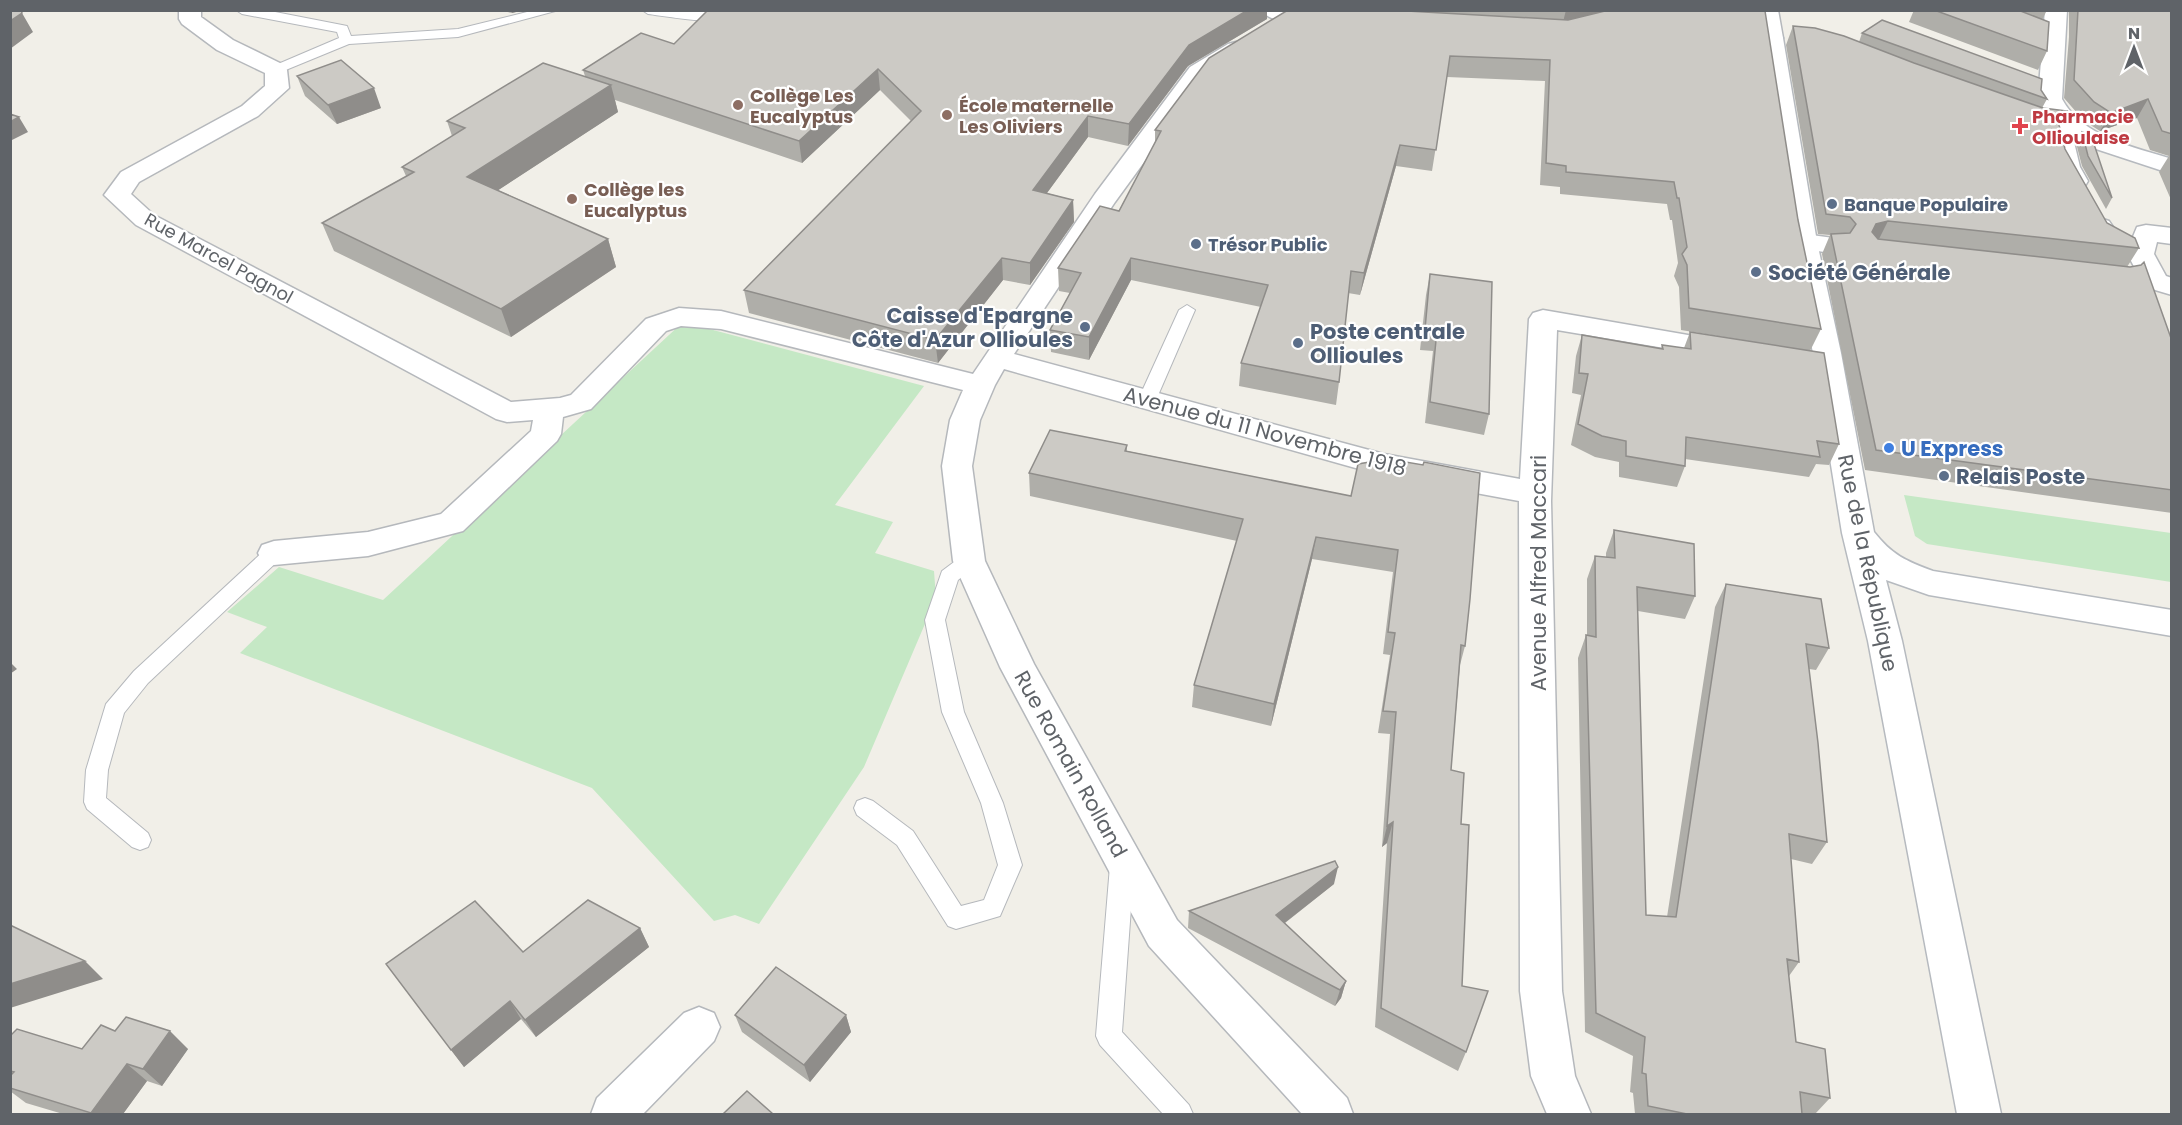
<svg xmlns="http://www.w3.org/2000/svg" width="2182" height="1125" font-family="Poppins,sans-serif">
<style>
.green{fill:#c5e8c5}
.lines{fill:none;stroke-linecap:round;stroke-linejoin:round}
.lane-casing{stroke:#b5b8bc;stroke-width:2}
.street-casing{stroke:#b5b8bc;stroke-width:3}
.secondary-casing{stroke:#b6babf;stroke-width:3}
.lane{fill:#fff;fill-rule:evenodd}
.street{fill:#fff;fill-rule:evenodd}
.secondary{fill:#fff;fill-rule:evenodd}
.wall{fill:#afaea9}
.shaded-wall{fill:#8f8d8a}
.building{fill:#cccac5;stroke:#8f8d8a;stroke-width:1.5}
.education-dot{fill:#8d6e63;stroke:#fff;stroke-width:2}
.health-dot{fill:#e0444e;stroke:#fff;stroke-width:2}
.service-dot{fill:#5c6f8a;stroke:#fff;stroke-width:2}
.shop-dot{fill:#3f7fe0;stroke:#fff;stroke-width:2}
.labels{text-anchor:middle;dominant-baseline:central;stroke-width:4.5;stroke-linejoin:round;paint-order:stroke}
.far-education-label{font-size:18px;font-weight:bold;fill:#785e54;stroke:#fff;text-anchor:start}
.far-health-label{font-size:18px;font-weight:bold;fill:#be3a42;stroke:#fff;text-anchor:start}
.far-service-label{font-size:18px;font-weight:bold;fill:#4e5e75;stroke:#fff;text-anchor:start}
.far-street-label{font-size:18px;fill:#5f6368;stroke:#fff}
.service-label{font-size:21px;font-weight:bold;fill:#4e5e75;stroke:#fff;text-anchor:start}
.street-label{font-size:21px;fill:#5f6368;stroke:#fff}
.shop-label{font-size:21px;font-weight:bold;fill:#366cbe;stroke:#fff;text-anchor:start}
</style>
<rect width="100%" height="100%" fill="#f1efe8"/>
<!-- green -->
<path class="green" d="M683,322l241,64 -89,119 58,17 -18,31 59,18 2,27 -72,169 -105,157 -24,-9 -21,6 -122,-133 -352,-135 27,-26 -40,-15 52,-45 104,33z
M1904,495l267,38v49l-244,-38 -12,-8z"/>
<g class="lines">
<defs>
<path id="lane" d="M236,10h29l77,15 5,1 4,10 107,-7 77,-19h24l-101,27 -109,7 -73,30 -7,-4 2,-3 68,-29 -2,-6 -95,-18z
M642,10l87,2 6,4c-13,11 -69,0 -87,-2z
M1187,305l8,5 -39,90 -3,4h-12l-3,-4 41,-90z
M274,546l7,2 3,5 -3,5 -133,125 -24,30 -16,57 -2,28 42,35 3,7 -3,7 -8,3 -8,-3 -45,-38 -3,-7 2,-32 20,-66 28,-33 133,-123z
M969,554l7,2 3,5 -3,5 -18,14 -13,40 19,92 39,91 19,62 -22,51 -44,13 -8,-3 -51,-81 -40,-30 -3,-7 3,-7 8,-3 8,3 40,30 48,75 23,-6 14,-35 -17,-62 -39,-91 -17,-92 17,-49 20,-15z
M1122,856l8,3 4,7 -12,166 67,73 4,9h-30l-63,-69 -4,-9 14,-170 4,-7z"/>
<path id="street" d="M179,10h22v7l32,23 51,25 3,5 2,18 -31,28 -119,66 -8,12 23,21 357,187 49,-4 11,-3 75,-76 33,-11 42,3 252,63 122,-180 95,-127 38,-23 8,-2 8,2 3,5 -3,5 -38,23 -91,125 -101,152 370,100 136,25 9,-160 4,-6 10,-3 197,34 4,6 -4,6 -10,3 -173,-29 -6,171 11,490 13,85 16,38h-44l-16,-38 -11,-85 -1,-490 -135,-25 -380,-107 -9,16 -15,35 -8,46 13,95 49,103 143,256 170,178 6,16h-51l-153,-168 -149,-279 -47,-106 -11,-95 8,-46 13,-30 -242,-61 -40,-3 -15,5 -75,78 -28,8 -2,17 -4,7 -94,90 -95,25 -94,9 -12,-4 -4,-8 4,-8 12,-4 94,-9 73,-18 90,-83 2,-11 -26,2 -11,-3 -360,-194 -32,-30 17,-23 121,-66 23,-20v-13l-48,-23 -35,-26 -3,-5z
M1261,10l64,3 8,1 3,5 -3,5c-17,4 -62,1 -72,-14z
M1756,10h22l5,28 -3,5 -8,2 -8,-2 -3,-5z
M2075,122l8,2 4,5 -13,13 6,25 8,14 -3,5 -9,2 -9,-2 -11,-19 -6,-27 17,-16z
M2100,218l9,3 7,10 16,8 5,-12 9,-2 26,3v16l-15,-2 -3,12 12,22 6,2v17l-27,-8 -15,-28 -33,-17 -10,-16 4,-5z
M1804,234l37,5 4,6 -4,6 -9,2 -37,-5 -4,-6 4,-6z
M699,1007l15,6 6,14 -6,14 -71,73h-52l6,-16 87,-85z"/>
<path id="secondary" d="M2045,10h22l-5,89c20,38 72,48 110,60v15l-79,-26 -32,-19 -12,-11 -11,-19z
M1772,31l8,2 3,5 34,204 24,111 33,179c18,23 32,29 59,39l239,39v26l-243,-41 -43,-15 16,61 99,473h-44l-89,-473 -26,-108 -29,-180 -22,-111 -30,-204 3,-5z"/>
</defs>
<!-- lane casing -->
<use href="#lane" class="lane-casing"/>
<!-- street casing -->
<use href="#street" class="street-casing"/>
<!-- secondary casing -->
<use href="#secondary" class="secondary-casing"/>
<!-- lane -->
<use href="#lane" class="lane"/>
<!-- street -->
<use href="#street" class="street"/>
<!-- secondary -->
<use href="#secondary" class="secondary"/>
</g>
<!-- wall -->
<path class="wall" d="M497,10h27l-12,3z
M708,10h559v9l-79,47 -60,80 -40,-9 -41,56 26,7 1,22 -44,63 -27,-5 -65,83 -189,-50 -5,-23 167,-169 -31,-31 -78,73 -187,-63 3,12 -120,78 110,49 8,28 -105,70 -177,-86 -12,-28 84,-47 -4,-9 50,-31 -5,-15 138,-45 -2,-6 91,-26z
M1288,10h475l35,210 23,109 -11,22 29,93 -10,21 -13,-1 -7,13 -124,-18v7l-8,21 -58,-10v-15l-24,-5 -24,-12 10,-50 -9,-2 4,-37 6,-21 79,14 1,-4 22,3 6,-16 113,18 -122,-20 -2,-43 -5,-11 4,-13 -6,-43h-2l-3,-16 -107,-10v-7l-20,-2 5,-104 -98,-4 -15,94 -36,-5 -36,129 -12,-2 -9,89 -3,23 -97,-19 2,-23 20,-56 -130,-27 -42,80 -38,-8 -1,-22 20,-37 -11,-2 -1,-23 61,-57 36,-68v-13z
M1914,10h133l-5,10 5,31 -9,19 -129,-48z
M2069,10h103v192l-13,-30 10,-16 -19,-6 -13,-32 -37,13 -16,-10 -20,-23 5,-61z
M1793,26l66,16 3,-9 179,57 6,9 -5,9 17,17 6,24 42,74 32,25 -12,19 45,74v172l-307,-43 -43,-216 8,-19 -12,-1 -32,-189z
M297,76l84,32 -44,16 -32,-28z
M2082,132l30,66 -6,11 -24,-43 -6,-23z
M1430,274l59,140 -5,21 -59,-12 8,-72 -13,-1 6,-55z
M1127,445v6l224,45 7,-32 107,182 -5,19 -9,105 10,54 1,162 4,66 -8,19 -83,-44 12,-184 -5,4 8,-113 -12,-1 12,-78 -7,-1 10,-82 -81,-13 -41,167 -79,-19 2,-22 43,-144 -207,-45 -1,-23z
M1614,530l81,66 -10,23 -47,-8 8,304 21,2 48,-310 11,-23 103,64 -13,22 -7,-1 18,173 -15,22 -21,-5 8,103 -10,14 7,66 34,56 -15,16h-180l-2,-21 -3,-1 3,-36 -48,-24 -7,-374 8,-23h1v-56l8,-23 11,1v-4z
M1334,884l-49,39 61,58 -5,17 -6,8 -147,-78 1,-17z
M640,928l9,19 -113,90 -15,-18 -57,48 -78,-103 137,-12z
M735,1015h111l5,17 -41,50 -68,-50z
M115,1031l73,18 -26,37 -15,-5 -24,33h-60l-37,-11 -16,-12v-55l72,13z"/>
<!-- shaded-wall -->
<path class="shaded-wall" d="M511,10h13l-12,3z
M1248,10h19v9l-79,47 -60,80 1,-22 60,-79z
M1566,10h47l-50,12z
M22,13l11,19 -23,17v-28z
M878,69l2,21 -78,73 -3,-22z
M611,85l7,27 -141,92 -10,-27z
M374,88l7,20 -44,16 -9,-19z
M2148,99l-11,19 -37,13 11,-18z
M2067,111l-11,20 2,-10z
M1088,116v21l-55,75v-22z
M19,117l9,15 -18,9v-19z
M1400,145l-4,21 -36,129 4,-22z
M1073,200l1,22 -44,63v-22z
M1888,221l-10,20 -11,3 9,-20z
M608,239l8,28 -105,70 -10,-28z
M1002,258l1,22 -65,83 -3,-23z
M1131,258v22l-42,80v-23z
M1316,537l-4,22 -41,167 3,-22z
M10,662l7,7 -7,5z
M1393,822l-6,21 -5,4 5,-21z
M1338,867l-4,17 -61,48 3,-17z
M640,928l9,19 -113,90 -11,-17z
M85,961l18,18 -93,29v-24z
M1346,981l-5,17 -6,8 5,-16z
M510,1001l11,18 -57,48 -13,-17z
M846,1015l5,17 -41,50 -6,-17z
M170,1031l18,18 -26,37 -19,-17z
M127,1064l20,17 -24,33h-31l-1,-1z"/>
<!-- building -->
<path class="building" d="M10,10h11l1,3 -12,8z
M708,10h540l-59,35 -60,79 -41,-8 -55,74 40,10 -43,63 -28,-5 -67,82 -191,-50 177,-179 -43,-42 -79,72 -216,-71 58,-37 33,11z
M1288,10h101l179,10 41,-10h154l2,1 33,209 23,109 -132,-21 -2,-43 -5,-11 5,-7 -8,-49h-2l-3,-16 -108,-10v-6l-20,-3 4,-103 -100,-4 -14,94 -36,-5 -36,128 -13,-2 -12,111 -98,-19 27,-78 -137,-27 -42,79 -39,-7 31,-57 -23,-5 42,-62 19,5 42,-80 -6,-1 54,-72z
M1934,10h84l31,12 -2,29z
M2078,10h94v124l-10,-3 -14,-32 -37,14 -17,-11 -20,-22z
M1882,20l160,59 -1,11 6,9 -185,-66z
M1793,26l22,2 29,8 70,27 129,45 24,3 -9,10 7,28 42,74 28,15 4,10 -251,-27 -12,3 -4,8 6,7 252,28 11,-2 3,-3 28,79v149l-296,-40 -45,-216 19,-1 6,-9 -6,-7 -24,-3z
M341,60l33,28 -46,17 -31,-29z
M543,63l68,22 -144,92 141,62 -107,70 -179,-86 92,-51 -12,-5 63,-39 -18,-7z
M10,114l9,3 -9,5z
M2082,132l9,3 21,63 -24,-42z
M1430,274l62,8 -3,132 -59,-12 7,-72 -12,-1z
M1690,332l134,21 15,91 -22,-3 3,16 -134,-20 -1,29 -59,-10v-15l-24,-5 -24,-12 10,-50 -9,-1 3,-38 81,14 -1,-4 29,4z
M1050,430l77,15 -2,6 226,45 7,-32 30,-5 35,6 1,-3 56,11 -10,126 -5,47 -4,-1 -10,125 13,3 -3,51 8,1 -7,161 26,5 -22,61 -85,-44 12,-186 -6,4 9,-114 -13,-1 12,-78 -7,-1 10,-82 -82,-13 -42,167 -80,-19 49,-166 -214,-46z
M1614,530l80,14 1,52 -58,-9 9,328 30,2 50,-333 95,15 8,49 -23,-4 12,99 9,99 -38,-8 10,128 -12,-3 9,83 29,7 5,49 -30,-6 2,22h-115l-39,-8 -2,-32 -4,-1 3,-36 -49,-24 -10,-378 10,2 -1,-81 20,2z
M1335,861l3,6 -62,48 70,66 -6,9 -151,-79z
M588,900l52,28 -115,92 -15,-19 -59,49 -65,-86 89,-63 48,51z
M10,925l75,36 -75,23z
M776,967l70,48 -42,50 -69,-50z
M126,1017l44,14 -27,38 -16,-5 -36,49 -81,-25v-12l4,-4 -4,-1v-35l7,-7 65,20 19,-24 14,6z
M747,1091l26,23h-50z"/>
<!-- markers -->
<g class="education-dot">
<circle cx="738" cy="105" r="6"/>
<circle cx="947" cy="115" r="6"/>
<circle cx="572" cy="199" r="6"/>
</g>
<path class="health-dot" d="M2017 117h6v6h6v6h-6v6h-6v-6h-6v-6h6z"/>
<g class="service-dot">
<circle cx="1832" cy="204" r="6"/>
<circle cx="1196" cy="244" r="6"/>
<circle cx="1756" cy="272" r="6"/>
<circle cx="1085" cy="327" r="6"/>
<circle cx="1298" cy="343" r="6"/>
<circle cx="1944" cy="476" r="6"/>
</g>
<circle class="shop-dot" cx="1889" cy="448" r="6"/>
<g class="labels">
<!-- far-education labels -->
<g class="far-education-label">
<text x="750" y="95">Collège Les<tspan x="750" dy="21">Eucalyptus</tspan></text>
<text x="959" y="105">École maternelle<tspan x="959" dy="21">Les Oliviers</tspan></text>
<text x="584" y="189">Collège les<tspan x="584" dy="21">Eucalyptus</tspan></text>
</g>
<!-- far-health labels -->
<g class="far-health-label">
<text x="2032" y="116">Pharmacie<tspan x="2032" dy="21">Ollioulaise</tspan></text>
</g>
<!-- far-service labels -->
<g class="far-service-label">
<text x="1844" y="204">Banque Populaire</text>
<text x="1208" y="244">Trésor Public</text>
</g>
<!-- far-street labels -->
<g class="far-street-label">
<text transform="translate(219 258) rotate(29)">Rue Marcel Pagnol</text>
</g>
<!-- service labels -->
<g class="service-label">
<text x="1768" y="272">Société Générale</text>
<text x="1073" y="315" text-anchor="end">Caisse d'Epargne<tspan x="1073" dy="24">Côte d'Azur Ollioules</tspan></text>
<text x="1310" y="331">Poste centrale<tspan x="1310" dy="24">Ollioules</tspan></text>
<text x="1956" y="476">Relais Poste</text>
</g>
<!-- street labels -->
<g class="street-label">
<text transform="translate(1265 431) rotate(15)">Avenue du 11 Novembre 1918</text>
<text transform="translate(1868 563) rotate(78)">Rue de la République</text>
<text transform="translate(1538 573) rotate(-90)">Avenue Alfred Maccari</text>
<text transform="translate(1071 764) rotate(61)">Rue Romain Rolland</text>
</g>
<!-- shop labels -->
<g class="shop-label">
<text x="1901" y="448">U Express</text>
</g>
</g>
<!-- border -->
<rect width="2182" height="1125" fill="none" stroke="#5f6368" stroke-width="24"/>
<!-- north arrow -->
<g transform="translate(2134 48)" stroke="#ffffff" stroke-width="4.5" paint-order="stroke">
<path d="M0-4.5L10 22L0 15L-10 22Z" fill="#5f6368"/>
<text y="-9" font-size="16" font-weight="bold" text-anchor="middle" fill="#5f6368">N</text>
</g>
</svg>
